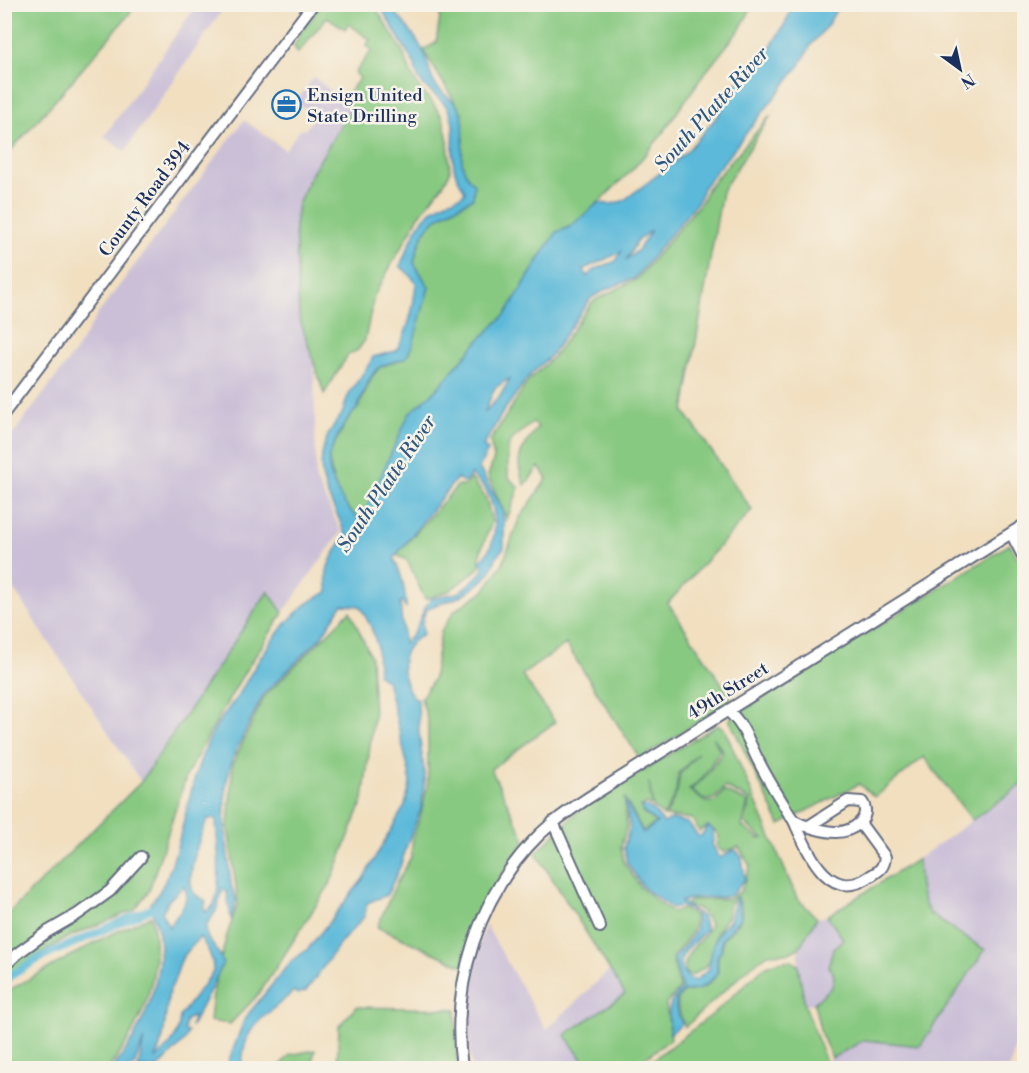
<svg xmlns="http://www.w3.org/2000/svg" width="1029" height="1073" font-family="'Libre Bodoni',serif">
<style>
.industrial{fill:#cabfd7}
.green{fill:#88c981;stroke:#527c70;stroke-width:1.5;fill-rule:evenodd}
.water{fill:#5bb9d9;stroke:#3b749c;stroke-width:1.5;fill-rule:evenodd}
.lines{fill:none;stroke-linecap:round;stroke-linejoin:round}
.canal{stroke:#5bb9d9;stroke-width:8}
.minor-casing{stroke:#666d80;stroke-width:14}
.minor{stroke:#fff;stroke-width:10}
.labels{text-anchor:middle;dominant-baseline:central;stroke-width:5;stroke-linejoin:round;paint-order:stroke}
.poi-label{font-size:18px;fill:#1b2f5e;stroke:#f7f3e8;text-anchor:start}
.street-label{font-size:18px;fill:#1b2f5e;stroke:#f7f3e8}
.water-label{font-size:20px;font-style:italic;fill:#2e5883;stroke:#f7f3e8}
</style>
<rect width="100%" height="100%" fill="#f7f3e8"/>
<filter id="ink" filterUnits="userSpaceOnUse"><feTurbulence type="fractalNoise" baseFrequency=".0167" numOctaves="2"/><feDisplacementMap in="SourceGraphic" scale="12" xChannelSelector="R" yChannelSelector="G"/><feConvolveMatrix kernelMatrix="1 2 1 2 8 2 1 2 1" color-interpolation-filters="sRGB"/></filter>
<filter id="wash" filterUnits="userSpaceOnUse"><feTurbulence type="fractalNoise" baseFrequency=".008" numOctaves="4" result="noise"/><feDisplacementMap in="SourceGraphic" scale="24" xChannelSelector="R" yChannelSelector="G"/><feGaussianBlur stdDeviation="1.35" result="paint"/><feColorMatrix in="noise" values="0 0 0 0 0 0 0 0 0 0 0 0 0 0 0 0 0 1.4 0 .05"/><feComposite in="paint" operator="in"/></filter>
<g filter="url(#wash)">
<rect width="100%" height="100%" fill="#f1dfc0"/>
<!-- industrial -->
<path class="industrial" d="M192,5h34l-101,146 -21,-14 90,-128z
M314,77l37,31 -40,67 -13,29 1,112 15,47 2,117 25,52 -58,81 -15,-21 -127,190 -136,-206 -1,-130 71,-94 23,-38 146,-194 41,30 16,-22 4,2 8,-11 -5,-4 2,-3 -14,-10z
M1024,783v225l-14,60h-194l22,-14 103,-131 -16,-16 -5,-18 -2,-30z
M827,916l16,23 -10,10 -5,18 6,8 -2,12 -18,16 -9,2 -7,-40 1,-17 18,-30z
M486,925l60,105 65,-61 14,25 -60,41 23,33h-116l-9,-61 8,-38z"/>
<!-- green -->
<path class="green" d="M5,4l132,1 -77,90 -55,62z
M322,4l52,1 28,45 10,25 9,16 11,11 11,16 5,23 2,31 -7,13 -24,31 -45,80 -9,44 -7,10 -10,5 -24,39 -25,-78 -4,-90 3,-22 13,-29 40,-67 -7,-9 16,-21 -5,-5 17,-23 -6,-4 4,-6 -21,-16 -4,5 -18,-12 -29,36 -4,-6 6,-14z
M442,5h311l-13,24 -39,49 -41,59 -27,32 -35,34 -27,23 -14,6 -16,24 -35,58 -27,26 -43,50 -70,131 -7,-2 -10,-8 -8,-12 -7,-16 -6,-27 20,-37 10,-11 14,-31 8,-10 26,-9 6,-14 17,-57 -15,-24c10,-46 24,-44 59,-65l-11,-30v-55l-39,-63 13,-7z
M771,115l-49,76 -38,220 68,99 -84,93 65,97 -93,59 -74,-115 -44,31 33,47 -64,47 34,71 -37,55 -13,26 -12,45 -86,-39 18,-41 16,-29 2,-20 8,-23 7,-32v-60l-7,-24 12,-18 8,-49 14,-21 29,-19 19,-28 16,-44 28,-40 -8,-12 -14,18c-13,-25 -3,-37 13,-58l-5,-5c-5,5 -20,16 -23,20 -4,7 -1,26 -2,35l11,11 -12,31 -19,-43 6,-18 -4,-17 38,-60 26,-25 39,-55 44,-22 65,-78 5,-12z
M471,478l15,20 6,24 -11,28 -2,18 -30,23 -24,8 -18,-39 -11,-5 62,-70 7,1z
M1010,544l14,25v214l-52,37 -48,-63 -49,40 -16,-13 -79,41 -51,-106z
M268,591l15,22 -42,65 -54,96 -38,117 -15,19 -68,28 -61,38v-59l136,-135z
M350,611l21,46 3,58 -11,85 -33,84 -71,110 -29,30 -20,-3 3,-28 13,-55 12,-35 -10,-77 5,-63 31,-66z
M717,725l7,3 73,170 20,20 -18,30 -10,5 -21,1 -17,12 -66,61 -7,-18 -1,-9 7,-8c18,-1 22,-4 34,-18v-18l4,-6 1,-11c16,-15 25,-21 14,-43l-7,8 -2,11 -11,17 -10,34 -16,10 -6,-3c-2,-27 18,-27 25,-49 -6,-12 -11,-18 -25,-18l6,-6 38,-1 12,-8 9,-25 -11,-19 -16,5 -6,-5 2,-11 -5,-6 -6,-4 -9,5 -7,-12 -26,-3 11,-24 3,-18 18,-21 -20,21 -2,18 -12,24 -11,-9 -4,-25 3,24 -6,-2 -5,2 1,6 14,11 -13,8 -19,-34 3,29 -6,20 3,17 18,26 29,23 12,-3 11,6c4,17 -13,30 -22,43l8,30 -14,16 5,35 -39,29h-44l-23,-33 60,-41 -89,-141 45,-45zM713,737l10,15 -18,25 -14,13 13,10 10,-1 11,-12 25,13 -5,23 15,14 4,1 -5,1 -17,-13 6,-24 -24,-11 -9,11h-10l-16,-12 14,-13 17,-26z
M918,859c1,19 1,40 13,56l54,35 -65,96 -56,-6 -32,18 -11,-24 -7,-31 18,-16c2,-8 4,-15 -4,-20l5,-18 10,-10 -16,-23z
M151,916c14,55 -9,109 -42,152h-104v-73l4,-5 96,-53z
M790,960l8,5 7,40 21,57 -10,6h-174l71,-54 50,-46 10,-5z
M356,1007l100,2 1,59h-120l2,-42z
M315,1050l-4,18h-34l13,-13z"/>
<!-- water -->
<path class="water" d="M389,5c13,16 26,29 35,48 5,10 5,22 11,31 7,12 23,16 27,31 7,26 -11,48 12,69l-1,14c-35,20 -50,20 -59,65l15,24 -16,57 -7,14c-8,3 -19,5 -26,9 -10,5 -18,29 -22,39 -2,6 -8,9 -11,14 -6,10 -13,22 -17,33 -7,18 16,64 36,68l2,-17 41,-90 27,-24 43,-50 27,-26 35,-58 16,-24 13,-5 28,-24 13,1 12,-3 49,-37 17,-15 26,-30 10,-15 3,-11 39,-41 18,-28 8,-19h46l-12,21 -16,19 -11,20 -97,123 -4,12 -64,78 -28,11 -16,9 -40,57 -23,22 -25,35 -20,34 5,4 -9,18 23,40 2,13v27c-12,11 -7,14 -14,24 -6,9 -20,19 -29,24 -11,6 -27,6 -35,15 -5,7 -4,15 -3,23 -7,4 -13,9 -17,17 -7,14 -2,41 12,49l1,33 6,45 -4,31 -13,33 -8,25 -13,28 -20,8 -3,14 -23,25 -35,49 -9,3 -3,-3c-30,28 -51,31 -52,77h-16l19,-50 47,-58 15,-10 56,-71 42,-74 5,-20 -1,-13 -22,-92 -5,-2 -4,-4 -1,-29 -6,-18 -11,-21 -18,-1 -21,32 -58,58 -31,64 -6,27 -2,33 7,66 5,15 -5,20 -4,-28 -4,-3 -7,22 -10,15 1,11 13,18 3,8c-10,22 -21,43 -32,64l2,-11 -7,4 -2,11 4,1 -3,8 -27,28h-20l6,-29 -11,29h-20c28,-35 51,-87 46,-134 -2,-11 -7,-20 -9,-31 23,-20 34,-86 42,-115 5,-20 13,-42 23,-60 7,-12 17,-23 24,-34 21,-37 48,-85 89,-102 -6,-29 6,-34 17,-58 -5,-17 -15,-30 -20,-47 -7,-22 -4,-43 9,-62 2,-4 6,-7 8,-11 3,-6 3,-12 6,-18 8,-14 18,-25 25,-39l23,-6c12,-19 18,-46 20,-68l-6,-8 -10,-9c18,-39 18,-55 61,-70l4,-4c-3,-7 -8,-14 -10,-21 -6,-20 4,-42 -7,-62 -9,-16 -32,-21 -33,-44l-32,-54zM651,230l-12,19 -13,11 11,-19zM621,252l-5,9 -20,8 -9,7 -3,-7zM510,378l-10,18 -16,17 11,-25zM471,474c5,5 12,11 16,18 11,21 12,52 -7,69l3,5 -1,6 -22,20 -29,7c-12,14 -12,33 -27,44l-4,-40 2,-2 4,8c0,-18 -4,-35 -12,-51l63,-80 8,5zM208,819h8c1,21 6,63 -1,82 -1,5 -4,8 -9,11l-2,-3 2,-8c-3,-2 -10,-5 -12,-8 -10,-13 7,-61 14,-74zM184,886c8,14 -7,29 -15,41l-7,-14 7,-13zM200,937c7,11 14,20 13,35l-33,44c-1,21 -10,30 -24,42l7,-21 6,-46 4,-7 9,-26z
M625,800l18,33 14,-10 -15,-12v-4c10,-2 15,9 22,16l8,-4 16,4 10,13h3l7,-10 5,5 1,8 -2,5 8,14 13,-8 4,1 5,7 3,21c-5,4 -10,16 -16,17 -16,4 -31,-2 -48,6l21,14 4,13c-12,17 -41,29 -15,51h5l13,-11c1,-13 3,-26 11,-38 3,-4 7,-6 10,-11 3,-8 3,-16 7,-24l4,21 -19,22 -1,12 -4,5v18l-9,9 -10,7 -14,1 -8,8v9l6,16 -12,10c-1,-20 -5,-30 12,-45l-8,-30c12,-17 28,-26 21,-47l-14,-6 -10,2 -27,-20 -17,-25 -3,-16 6,-20z"/>
<g class="lines">
<!-- canal -->
<path class="canal" d="M4,983l6,-7 30,-18 117,-52
M1023,1068l1,-6"/>
</g>
</g>
<g filter="url(#ink)">
<g class="lines">
<defs>
<path id="minor" d="M4,413l309,-409
M1011,533l13,25
M728,711c16,13 22,34 31,51 7,14 15,27 23,40 4,6 8,16 13,19 7,5 32,11 40,11 17,1 38,-14 27,-30l-14,-1 -39,25
M794,821c14,30 34,83 75,56 9,-6 15,-8 16,-20l-25,-34
M553,822l47,105
M4,966l14,-13 29,-21 31,-18 32,-23 31,-34
M462,1068c-12,-84 17,-174 78,-234 15,-14 31,-25 48,-36l436,-273"/>
</defs>
<!-- minor casing -->
<use href="#minor" class="minor-casing"/>
<!-- minor -->
<use href="#minor" class="minor"/>
</g>
</g>
<!-- icons -->
<defs>
<symbol id="office-ring" viewBox="-11 -11 22 22"><circle r="9.5" fill="#f7f3e8" stroke="#1f6fb2" stroke-width="1.5"/><path d="M-6-3h4V-5.5h4V-3h4V5H-6ZM-1-4.5V-3h2v-1.5ZM-6 0V1H6V0Z" fill="#1f6fb2"/></symbol>
</defs>
<g fill-rule="evenodd">
<use href="#office-ring" x="270" y="88" width="33" height="33"/>
</g>
<g class="labels">
<!-- poi labels -->
<g class="poi-label">
<text x="307" y="95">Ensign United<tspan x="307" dy="21">State Drilling</tspan></text>
</g>
<!-- street labels -->
<g class="street-label">
<text transform="translate(145 199) rotate(-53)">County Road 394</text>
<text transform="translate(728 691) rotate(-32)">49th Street</text>
</g>
<!-- water labels -->
<g class="water-label">
<text transform="translate(712 110) rotate(-48)">South Platte River</text>
<text transform="translate(387 484) rotate(-56)">South Platte River</text>
</g>
</g>
<!-- margin -->
<rect width="1029" height="1073" fill="none" stroke="#f7f3e8" stroke-width="24"/>
<!-- north arrow -->
<g transform="translate(960 69) rotate(147)" stroke="#f7f3e8" stroke-width="4.5" paint-order="stroke">
<path d="M0-4.5L10 22L0 15L-10 22Z" fill="#1b2f5e"/>
<text y="-9" font-size="16" font-weight="bold" text-anchor="middle" fill="#1b2f5e">N</text>
</g>
</svg>
